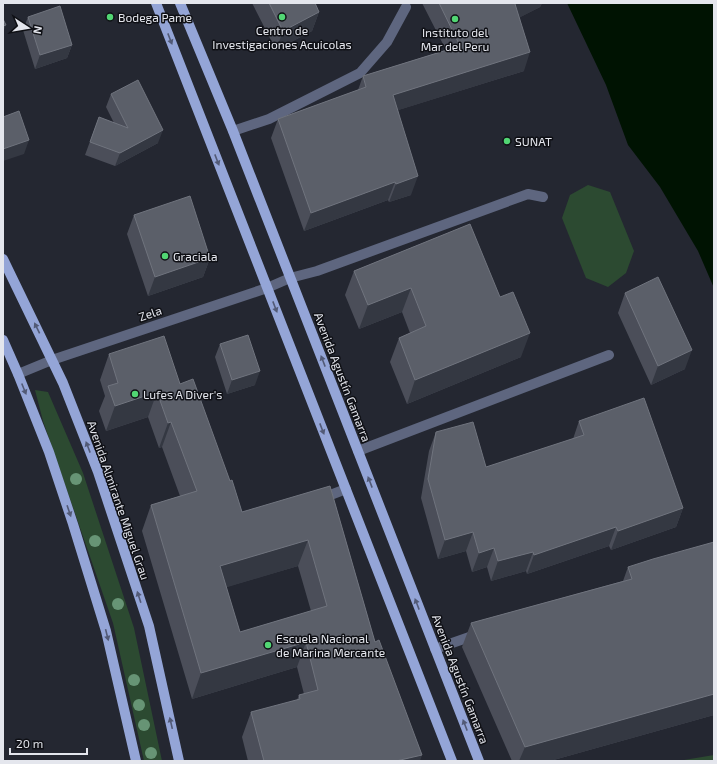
<svg xmlns="http://www.w3.org/2000/svg" width="717" height="764" font-family="'Exo 2',sans-serif">
<style>
.green{fill:#2c4a31}
.water{fill:#001302}
.lines{fill:none;stroke-linecap:round;stroke-linejoin:round}
.minor{stroke:#5e667f;stroke-width:10}
.major{stroke:#94a5d7;stroke-width:10}
.tree{fill:#679475}
.wall{fill:#4b4e59;fill-rule:evenodd}
.shaded-wall{fill:#343842}
.building{fill:#5b5f69;stroke:#70747e;fill-rule:evenodd}
.oneway{fill:#525a76}
.poi-dot{fill:#51d673;stroke:#0f1015;stroke-width:1.5}
.labels{text-anchor:middle;dominant-baseline:central;stroke-width:3;stroke-linejoin:round;paint-order:stroke}
.poi-label{font-size:12px;fill:#e4e6ed;stroke:#0f1015;text-anchor:start}
.street-label{font-size:12px;fill:#e4e6ed;stroke:#0f1015}
</style>
<rect width="100%" height="100%" fill="#242731"/>
<!-- green -->
<path class="green" d="M588,185l22,7 24,59 -8,22 -18,14 -22,-9 -24,-60 8,-23z
M35,390l13,2 35,81 51,155 28,133h-18l-31,-138 -70,-202z
M714,755v6h-36z"/>
<!-- water -->
<path class="water" d="M567,3h147v285l-16,-37 -38,-64 -32,-42 -22,-60z"/>
<g class="lines">
<!-- minor -->
<path class="minor" d="M233,131l36,-12 91,-46 27,-31 19,-35
M18,374l34,-14 215,-72 23,-10 27,-7 211,-77 15,3
M358,451l251,-96
M320,499l26,-10
M435,649l43,-15"/>
<!-- major -->
<path class="major" d="M156,3l296,758
M180,3l53,128 246,630
M3,259l60,124 35,89 51,154 30,135
M3,340l15,34 31,78 24,72 33,107 30,130"/>
</g>
<!-- trees -->
<g class="tree">
<circle cx="76" cy="479" r="6"/>
<circle cx="95" cy="541" r="6"/>
<circle cx="118" cy="604" r="6"/>
<circle cx="134" cy="680" r="6"/>
<circle cx="139" cy="705" r="6"/>
<circle cx="144" cy="725" r="6"/>
<circle cx="151" cy="753" r="6"/>
</g>
<!-- wall -->
<path class="wall" d="M252,3h63l4,9 -7,19 -36,19z
M422,3h120l-2,4 -20,10 4,54 -126,39 13,85 -22,7 -1,-2 -84,31 -33,-93 7,-19 80,-29 5,-14 83,-26z
M28,17l44,28 -5,13 -32,11 -12,-39z
M111,94l47,49 -43,23 -30,-11 14,-38 15,6 -8,-16z
M134,215l76,43 -7,19 -55,19 -21,-62z
M470,224l51,133 -114,47 -17,-42 9,-24 11,-5 -8,-21 -43,17 -14,-34 9,-24z
M625,293l60,76 -34,16 -33,-72z
M220,344l35,41 -28,9 -12,-37z
M109,354l71,30 50,97 12,31 88,-26 45,156 45,119h-172l-6,-24 9,-25 46,-12 2,-5 5,-1 -7,-27 -105,32 -50,-168 9,-26 29,-9 -18,-49 -3,1 -11,-31 -42,14 -7,-20 6,-15 -5,-16zM298,566l13,45 -71,21 -14,-45z
M579,421l104,87 -7,19 -65,23 -2,-4 -82,28 -1,-3 -35,10 -4,-14 -15,5 -6,-21 -28,8 -17,-61 8,-47 7,-19 50,35 87,-28z
M628,567l86,148 -164,46h-38l-50,-114 9,-24 152,-42z"/>
<!-- shaded-wall -->
<path class="shaded-wall" d="M517,3h25l-2,4 -31,16 6,-19z
M319,12l-7,19 -36,19 7,-19z
M6,25l-3,7v-6z
M72,45l-5,13 -32,11 5,-14z
M530,52l-6,19 -138,43 7,-19z
M163,130l-5,13 -43,23 5,-13z
M29,140l-5,14 -21,7v-12z
M418,176l-7,19 -22,7 7,-18z
M395,182l-7,18 -84,31 7,-18z
M210,258l-7,19 -55,19 7,-19z
M411,288l-9,24 -43,17 9,-24z
M530,333l-9,24 -114,47 8,-24z
M692,350l-7,19 -34,16 7,-19z
M260,371l-5,14 -28,9 5,-14z
M157,392l-9,25 -42,14 9,-25z
M171,422l-9,25 -3,1 9,-25z
M683,508l-7,19 -65,23 7,-19z
M616,527l-7,19 -82,28 7,-19z
M473,532l-7,19 -28,8 7,-19z
M308,540l-10,26 -87,26 9,-26z
M494,548l-7,19 -15,5 7,-19z
M533,552l-7,19 -35,10 7,-20z
M306,642l-9,25 -105,32 9,-26z
M714,694v21l-164,46h-31l6,-14z
M422,755l-2,6h-24z"/>
<!-- building -->
<path class="building" d="M269,3h46l4,9 -36,19z
M439,3h78l-2,1 15,48 -137,43 25,81 -22,8 -1,-2 -84,31 -33,-94 88,-32 -3,-11 97,-30z
M60,6l12,39 -32,10 -12,-38z
M3,19l3,6 -3,1z
M138,80l25,50 -43,23 -30,-11 9,-25 29,11 -17,-34z
M19,111l10,29 -26,9v-32z
M190,196l20,62 -55,19 -21,-62z
M470,224l30,73 13,-5 17,41 -115,47 -16,-42 27,-12 -15,-38 -43,17 -14,-34z
M658,277l34,73 -34,16 -33,-73z
M248,335l12,36 -28,9 -12,-36z
M164,336l16,48 13,-5 37,102 2,-1 10,32 88,-26 45,156 4,-2 43,115 -26,6h-132l-13,-49 49,-13 -1,-4 19,-5 -12,-48 -105,31 -50,-168 46,-14 -26,-69 -3,1 -11,-31 -42,14 -7,-20 10,-3 -9,-29zM308,540l19,66 -87,26 -20,-66z
M644,398l39,110 -65,23 -2,-4 -82,28 -1,-3 -35,9 -4,-13 -15,5 -6,-21 -28,8 -17,-61 8,-47 37,-10 13,45 98,-32 -5,-14z
M714,542v152l-189,53 -54,-124 161,-44 -4,-12 25,-8z"/>
<!-- one-way arrows -->
<defs><path id="oneway-solid" d="M-6-.8H1V-3.2L6.5 0L1 3.2V.8H-6Z"/></defs>
<g class="oneway">
<use href="#oneway-solid" transform="translate(170 39) rotate(69)"/>
<use href="#oneway-solid" transform="translate(217 160) rotate(69)"/>
<use href="#oneway-solid" transform="translate(275 307) rotate(69)"/>
<use href="#oneway-solid" transform="translate(37 328) rotate(-116)"/>
<use href="#oneway-solid" transform="translate(323 361) rotate(-111)"/>
<use href="#oneway-solid" transform="translate(24 389) rotate(68)"/>
<use href="#oneway-solid" transform="translate(322 429) rotate(69)"/>
<use href="#oneway-solid" transform="translate(88 447) rotate(-111)"/>
<use href="#oneway-solid" transform="translate(370 482) rotate(-111)"/>
<use href="#oneway-solid" transform="translate(69 511) rotate(71)"/>
<use href="#oneway-solid" transform="translate(139 597) rotate(-108)"/>
<use href="#oneway-solid" transform="translate(417 604) rotate(-111)"/>
<use href="#oneway-solid" transform="translate(107 635) rotate(76)"/>
<use href="#oneway-solid" transform="translate(171 723) rotate(-103)"/>
<use href="#oneway-solid" transform="translate(465 725) rotate(-111)"/>
</g>
<!-- markers -->
<g class="poi-dot">
<circle cx="110" cy="17" r="4"/>
<circle cx="282" cy="17" r="4"/>
<circle cx="455" cy="19" r="4"/>
<circle cx="507" cy="141" r="4"/>
<circle cx="165" cy="256" r="4"/>
<circle cx="135" cy="394" r="4"/>
<circle cx="268" cy="645" r="4"/>
</g>
<g class="labels">
<!-- poi labels -->
<g class="poi-label">
<text x="118" y="17">Bodega Pame</text>
<text x="282" y="30" text-anchor="middle">Centro de<tspan x="282" dy="14">Investigaciones Acuicolas</tspan></text>
<text x="455" y="32" text-anchor="middle">Instituto del<tspan x="455" dy="14">Mar del Peru</tspan></text>
<text x="515" y="141">SUNAT</text>
<text x="173" y="256">Graciala</text>
<text x="143" y="394">Lufes A Diver's</text>
<text x="276" y="638">Escuela Nacional<tspan x="276" dy="14">de Marina Mercante</tspan></text>
</g>
<!-- street labels -->
<g class="street-label">
<text transform="translate(150 313) rotate(-19)">Zela</text>
<text transform="translate(343 377) rotate(69)">Avenida Agustín Gamarra</text>
<text transform="translate(119 500) rotate(71)">Avenida Almirante Miguel Grau</text>
<text transform="translate(461 679) rotate(69)">Avenida Agustín Gamarra</text>
</g>
</g>
<!-- border -->
<rect width="717" height="764" fill="none" stroke="#e4e6ed" stroke-width="8"/>
<!-- north arrow -->
<g transform="translate(28 28) rotate(102)" stroke="#0f1015" stroke-width="3" paint-order="stroke">
<path d="M0-3L7 15L0 10L-7 15Z" fill="#e4e6ed"/>
<text y="-6" font-size="11" font-weight="bold" text-anchor="middle" fill="#e4e6ed">N</text>
</g>
<!-- scale -->
<path d="M10 748v6h77v-6" fill="none" stroke="#e4e6ed" stroke-width="2"/>
<text x="16" y="748" font-size="12" fill="#e4e6ed" stroke="#0f1015" stroke-width="3" paint-order="stroke">20 m</text>
</svg>
